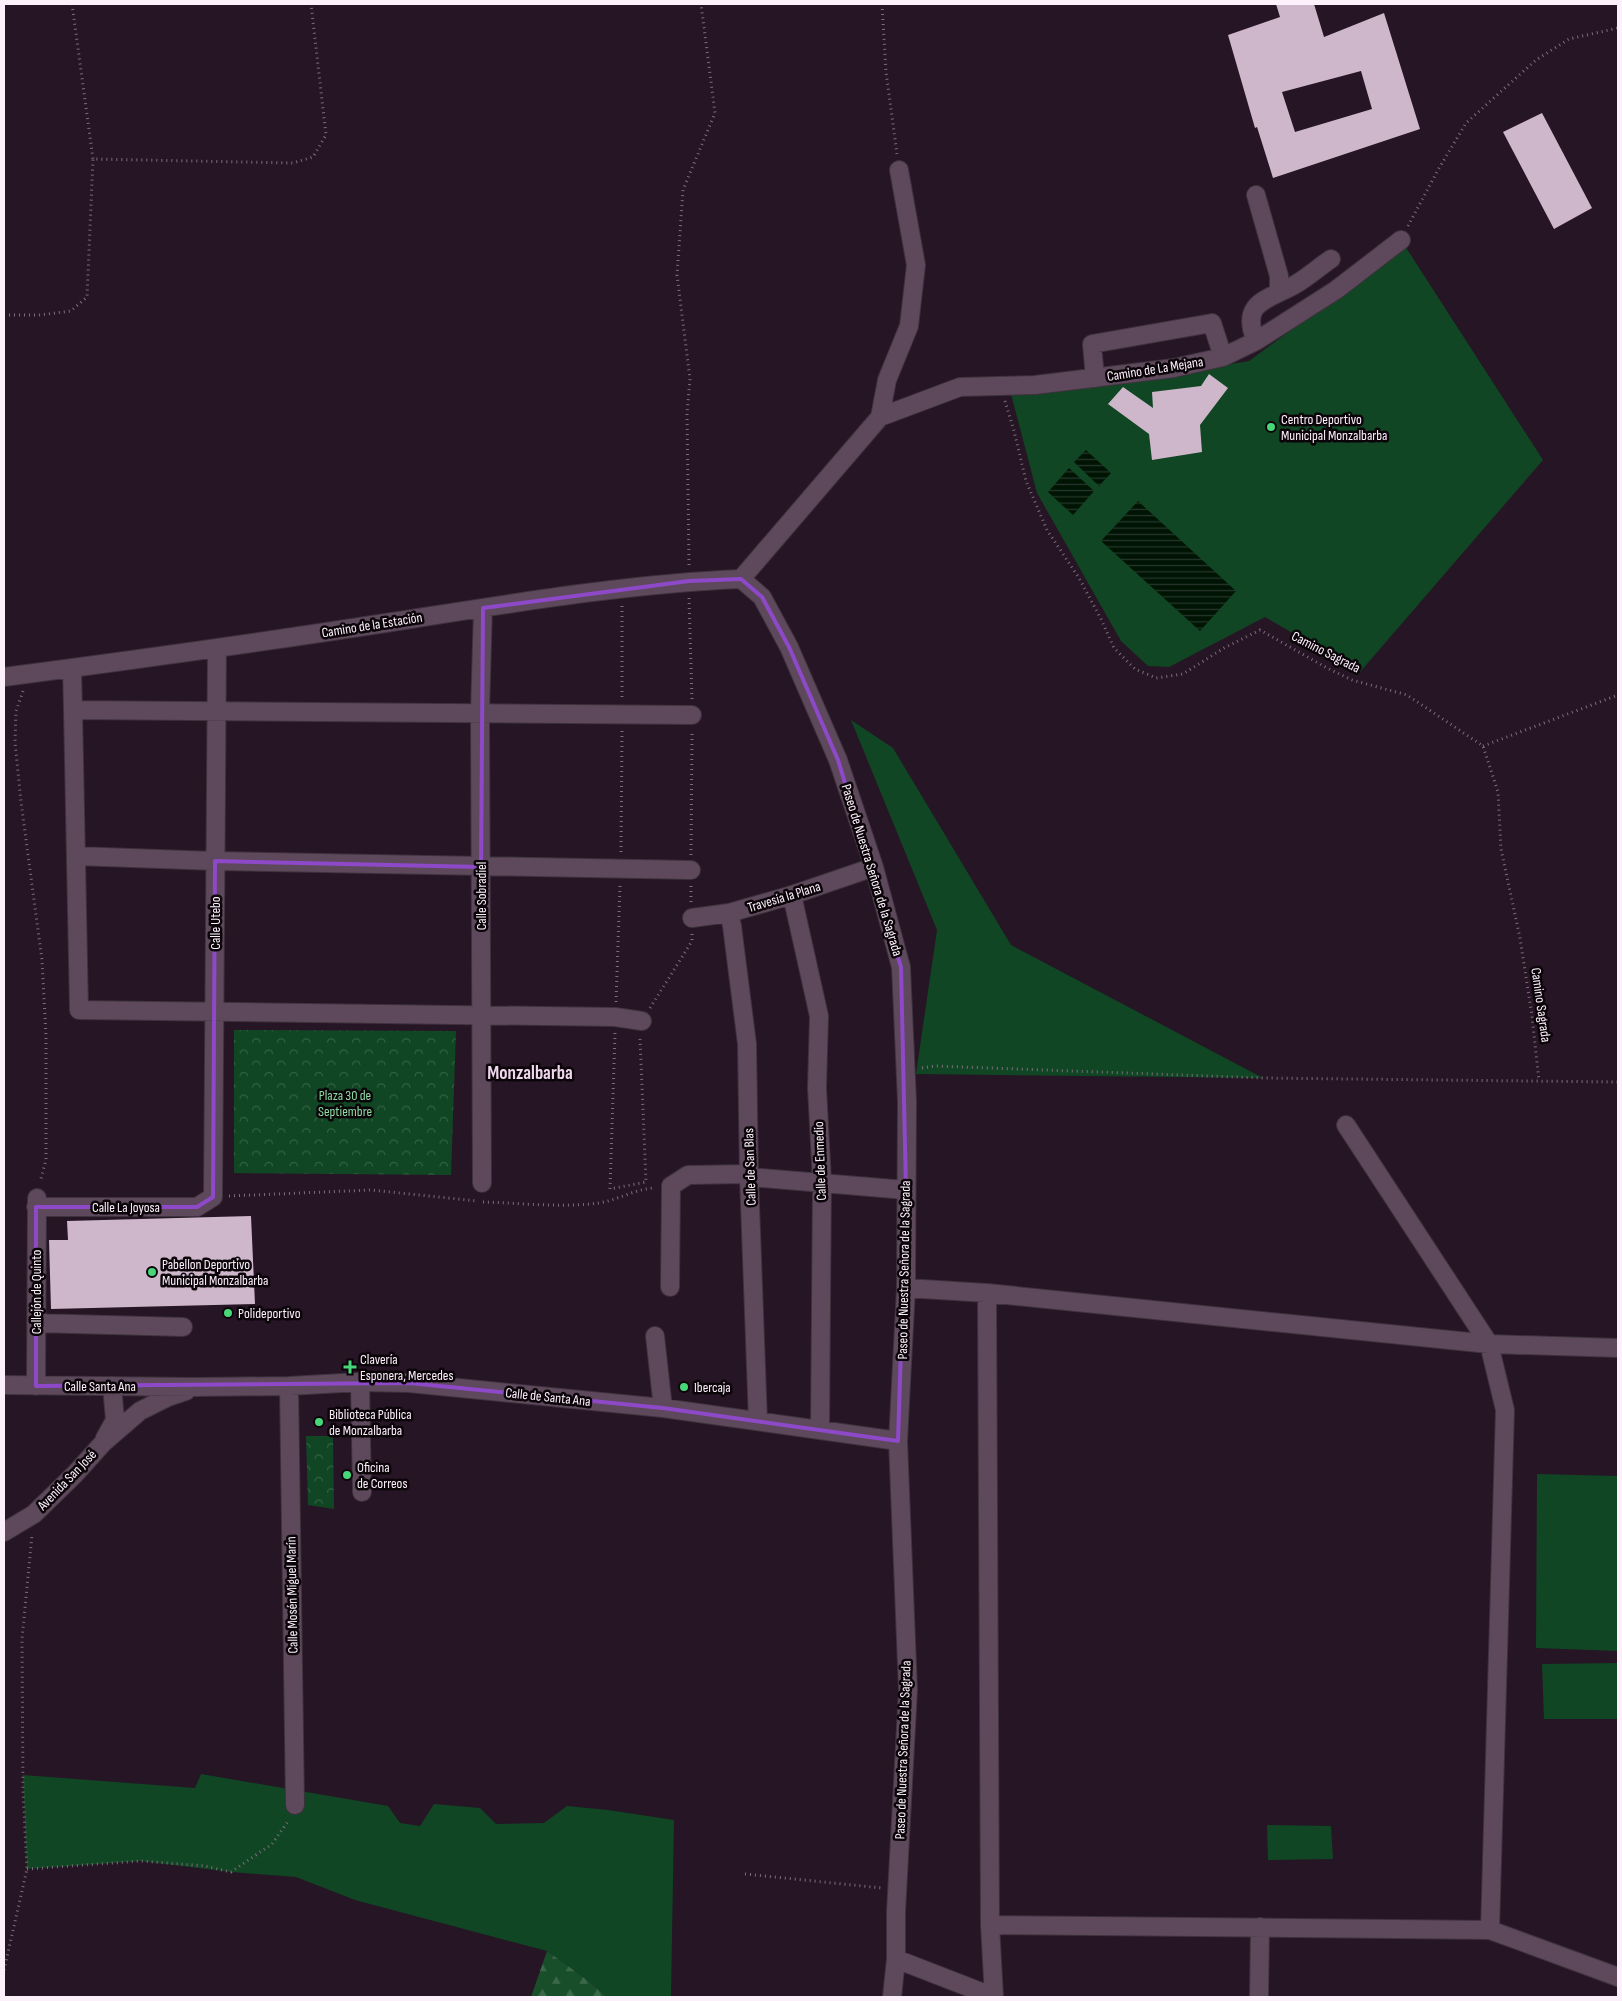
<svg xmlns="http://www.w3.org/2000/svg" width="1622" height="2001" font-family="'Sofia Sans Condensed',sans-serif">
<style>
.green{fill:#104623}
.forest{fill:url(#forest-firs)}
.park{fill:url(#park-crowns)}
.water{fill:url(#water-rules)}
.building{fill:#ceb6cb;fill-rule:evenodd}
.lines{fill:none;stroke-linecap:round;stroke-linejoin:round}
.minor-casing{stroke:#3e323d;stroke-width:20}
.path{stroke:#7d6e7c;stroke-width:3;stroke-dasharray:1 4;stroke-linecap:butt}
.minor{stroke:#5d495b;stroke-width:18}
.marked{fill:none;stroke:#8e49c8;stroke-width:4;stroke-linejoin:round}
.poi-dot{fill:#47d779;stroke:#0b050a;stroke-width:2}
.labels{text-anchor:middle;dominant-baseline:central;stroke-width:5;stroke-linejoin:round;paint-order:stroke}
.street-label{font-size:14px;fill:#fcf0fb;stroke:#0b050a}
.poi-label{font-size:14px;fill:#fcf0fb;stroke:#0b050a;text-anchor:start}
.park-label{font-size:14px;fill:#8ddba1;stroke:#0b050a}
.district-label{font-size:19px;font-weight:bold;fill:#eed6eb;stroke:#0b050a}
</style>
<defs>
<pattern id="forest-firs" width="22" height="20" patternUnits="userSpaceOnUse" patternTransform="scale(1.25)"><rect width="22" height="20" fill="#184e2a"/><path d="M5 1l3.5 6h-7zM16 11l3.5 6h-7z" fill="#3a684a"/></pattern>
<pattern id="park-crowns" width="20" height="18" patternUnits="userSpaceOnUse" patternTransform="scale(1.25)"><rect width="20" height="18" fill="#104623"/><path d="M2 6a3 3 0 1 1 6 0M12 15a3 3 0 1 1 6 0" fill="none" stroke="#346144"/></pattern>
<pattern id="water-rules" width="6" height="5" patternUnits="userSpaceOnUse" patternTransform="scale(1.25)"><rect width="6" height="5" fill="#001404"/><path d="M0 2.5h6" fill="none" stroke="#26362a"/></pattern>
</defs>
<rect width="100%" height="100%" fill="#261525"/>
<!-- green -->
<path class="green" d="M1405,246l138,214 -183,212 -95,-55 -96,50 -21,-1 -27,-25 -84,-148 -26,-99 99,-10 139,-23z
M851,720l42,28 118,197 252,133 -347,-4 21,-144z
M1537,1474l81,2v175l-82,-3z
M1618,1663v56h-74l-2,-55z
M201,1774l187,32 12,17 20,3 14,-22 46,4 16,16 48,-1 23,-17 41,4 66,10 -3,176 -63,1 -26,-21 -35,-25 -192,-51 -59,-23 -65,-5 -90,-11 -114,8 -4,-94 172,13z
M1267,1825l64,1 2,33 -65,1z"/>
<!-- forest -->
<path class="forest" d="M547,1951l35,25 26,21h-77z"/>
<!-- park -->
<path class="park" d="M234,1030l222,1 -5,144 -217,-2z
M306,1436h27l1,73 -26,-4z"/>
<!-- water -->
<path class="water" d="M1086,450l25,23 -12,13 -25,-24z
M1069,468l25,23 -21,24 -25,-23z
M1138,501l98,90 -36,40 -99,-90z"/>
<!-- building -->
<path class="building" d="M1276,4h38l10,33 60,-24 36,116 -147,49 -16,-51 -2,1 -27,-93 52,-18zM1361,71l11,38 -77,23 -13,-40z
M1542,113l50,95 -38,21 -51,-97z
M1209,374l19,14 -28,37 2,27 -50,8 -3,-26 -41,-30 15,-17 30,21 -1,-16 49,-6z
M251,1216l4,88 -204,5 -2,-69h19l-1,-19z"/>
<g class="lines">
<defs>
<path id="minor" d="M1256,195l23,81v15
M1256,341c-17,-40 13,-41 40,-57 12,-7 23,-17 35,-25
M1095,378l-3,-34 120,-21 11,34
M880,417l80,-30 75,-2 139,-17 49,-11 33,-16 80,-51 65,-50
M741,579l21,18 27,50 49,113 36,107 27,100 6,134 -1,187 -8,153 10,249 -12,222v47l-4,38
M741,579l139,-162 7,-37 22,-54 7,-61 -17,-95
M72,668l1,42
M4,677c130,-17 259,-35 388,-55 116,-18 232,-38 349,-43
M76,856l139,5 476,9
M792,895l27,121 -2,72 5,94 -2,247
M729,913l3,13 15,118 2,133 9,244
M692,918l37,-5 63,-18 82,-28
M642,1021l-27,-4 -536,-7 -6,-300 619,5
M1346,1125l143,219 16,66 -15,520
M749,1177l157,13
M482,1183l-2,-471 3,-104
M36,1207h161l16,-10 4,-548
M670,1287l1,-101 17,-11 61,-1
M906,1288l81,5 502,51 129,4
M987,1293l3,632 4,72
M36,1323l147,4
M655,1336l8,72
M360,1382l2,110
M4,1385l192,2 93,-1 71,-4 49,1 254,25 235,33
M36,1386l1,-188
M289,1386l6,419
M105,1438l10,-18 -3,-34
M4,1532l30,-18 41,-40 28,-31 37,-32 28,-14 18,-6
M990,1925l500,5 128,47
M896,1959l98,38
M1259,1997l1,-70"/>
</defs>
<!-- minor casing -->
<use href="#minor" class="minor-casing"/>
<!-- path -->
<path class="path" d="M72,4l21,155
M882,4l4,68 11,82
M1408,226l30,-56 28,-47 70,-63 33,-21 49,-11
M4,315h35l32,-4 16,-14 6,-138 200,4 20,-6 13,-22 -15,-131
M1005,401l9,30 12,50 21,49 32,48 22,41 13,29 21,21 21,9 27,-4 41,-26 36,-18 67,38 25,12 55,15 76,51 15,46 3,57 19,89 12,78 7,65
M689,565l-2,-152 3,-34 -13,-104 6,-85 32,-77 -14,-109
M689,598l3,102
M23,691l-7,20 -1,31 6,60 21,158 4,76v124l-6,22
M622,697v-91
M1483,746l135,-51
M621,852l1,-121
M691,855l1,-124
M691,886v16
M616,1002l4,-116
M650,1008l42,-67v-8
M615,1033l-5,156 36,-7 -6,-144
M922,1068l13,-2 328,12 355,4
M229,1196l142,-6 106,11
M483,1202c38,1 78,6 116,1 19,-3 36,-14 55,-15
M27,1869l114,-8 64,5 26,6 41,-28 17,-24
M745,1874l137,14
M4,1970l23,-101 -4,-78 -1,-152 10,-104"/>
<!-- minor -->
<use href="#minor" class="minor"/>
</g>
<!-- marked area -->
<path class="marked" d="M741,579l21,18 27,50 49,113 63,207 5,223 -8,251 -235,-33 -254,-25 -373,3v-179h161l16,-10 2,-336 266,6 2,-259 206,-27z"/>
<!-- markers -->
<g class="poi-dot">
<circle cx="1271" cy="427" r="5"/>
<circle cx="152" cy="1272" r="5"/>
<circle cx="228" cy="1313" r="5"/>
<path d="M347.5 1359.5h5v5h5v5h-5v5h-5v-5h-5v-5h5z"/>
<circle cx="684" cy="1387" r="5"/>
<circle cx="319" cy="1422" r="5"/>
<circle cx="347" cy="1475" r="5"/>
</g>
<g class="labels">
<!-- street labels -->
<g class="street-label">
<text transform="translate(1155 369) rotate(-9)">Camino de La Mejana</text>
<text transform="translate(372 625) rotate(-9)">Camino de la Estación</text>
<text transform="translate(1326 652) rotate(27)">Camino Sagrada</text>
<text transform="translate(872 870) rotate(73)">Paseo de Nuestra Señora de la Sagrada</text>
<text transform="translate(481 896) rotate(-90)">Calle Sobradiel</text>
<text transform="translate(784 897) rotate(-17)">Travesía la Plana</text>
<text transform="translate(215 923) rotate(-90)">Calle Utebo</text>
<text transform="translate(1541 1005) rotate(82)">Camino Sagrada</text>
<text transform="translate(820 1161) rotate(-92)">Calle de Enmedio</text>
<text transform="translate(750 1167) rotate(-92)">Calle de San Blas</text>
<text x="126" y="1207">Calle La Joyosa</text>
<text transform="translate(904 1270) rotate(-89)">Paseo de Nuestra Señora de la Sagrada</text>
<text transform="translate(36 1292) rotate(-90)">Callejón de Quinto</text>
<text x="100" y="1386">Calle Santa Ana</text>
<text transform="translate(548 1397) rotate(6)">Calle de Santa Ana</text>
<text transform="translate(67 1480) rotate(-46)">Avenida San José</text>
<text transform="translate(292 1595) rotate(-91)">Calle Mosén Miguel Marín</text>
<text transform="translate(903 1750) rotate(-88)">Paseo de Nuestra Señora de la Sagrada</text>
</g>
<!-- poi labels -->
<g class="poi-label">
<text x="1281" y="419">Centro Deportivo<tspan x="1281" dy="16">Municipal Monzalbarba</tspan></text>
<text x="162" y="1264">Pabellon Deportivo<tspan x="162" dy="16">Municipal Monzalbarba</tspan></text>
<text x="238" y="1313">Polideportivo</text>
<text x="360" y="1359">Clavería<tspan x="360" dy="16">Esponera, Mercedes</tspan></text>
<text x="694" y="1387">Ibercaja</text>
<text x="329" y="1414">Biblioteca Pública<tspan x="329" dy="16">de Monzalbarba</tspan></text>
<text x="357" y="1467">Oficina<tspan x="357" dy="16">de Correos</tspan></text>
</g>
<!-- park labels -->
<g class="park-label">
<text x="345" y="1095">Plaza 30 de<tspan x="345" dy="16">Septiembre</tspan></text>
</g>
<!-- district labels -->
<g class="district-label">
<text x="530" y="1073">Monzalbarba</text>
</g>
</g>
<!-- border -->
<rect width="1622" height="2001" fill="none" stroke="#fcf0fb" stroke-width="10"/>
</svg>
